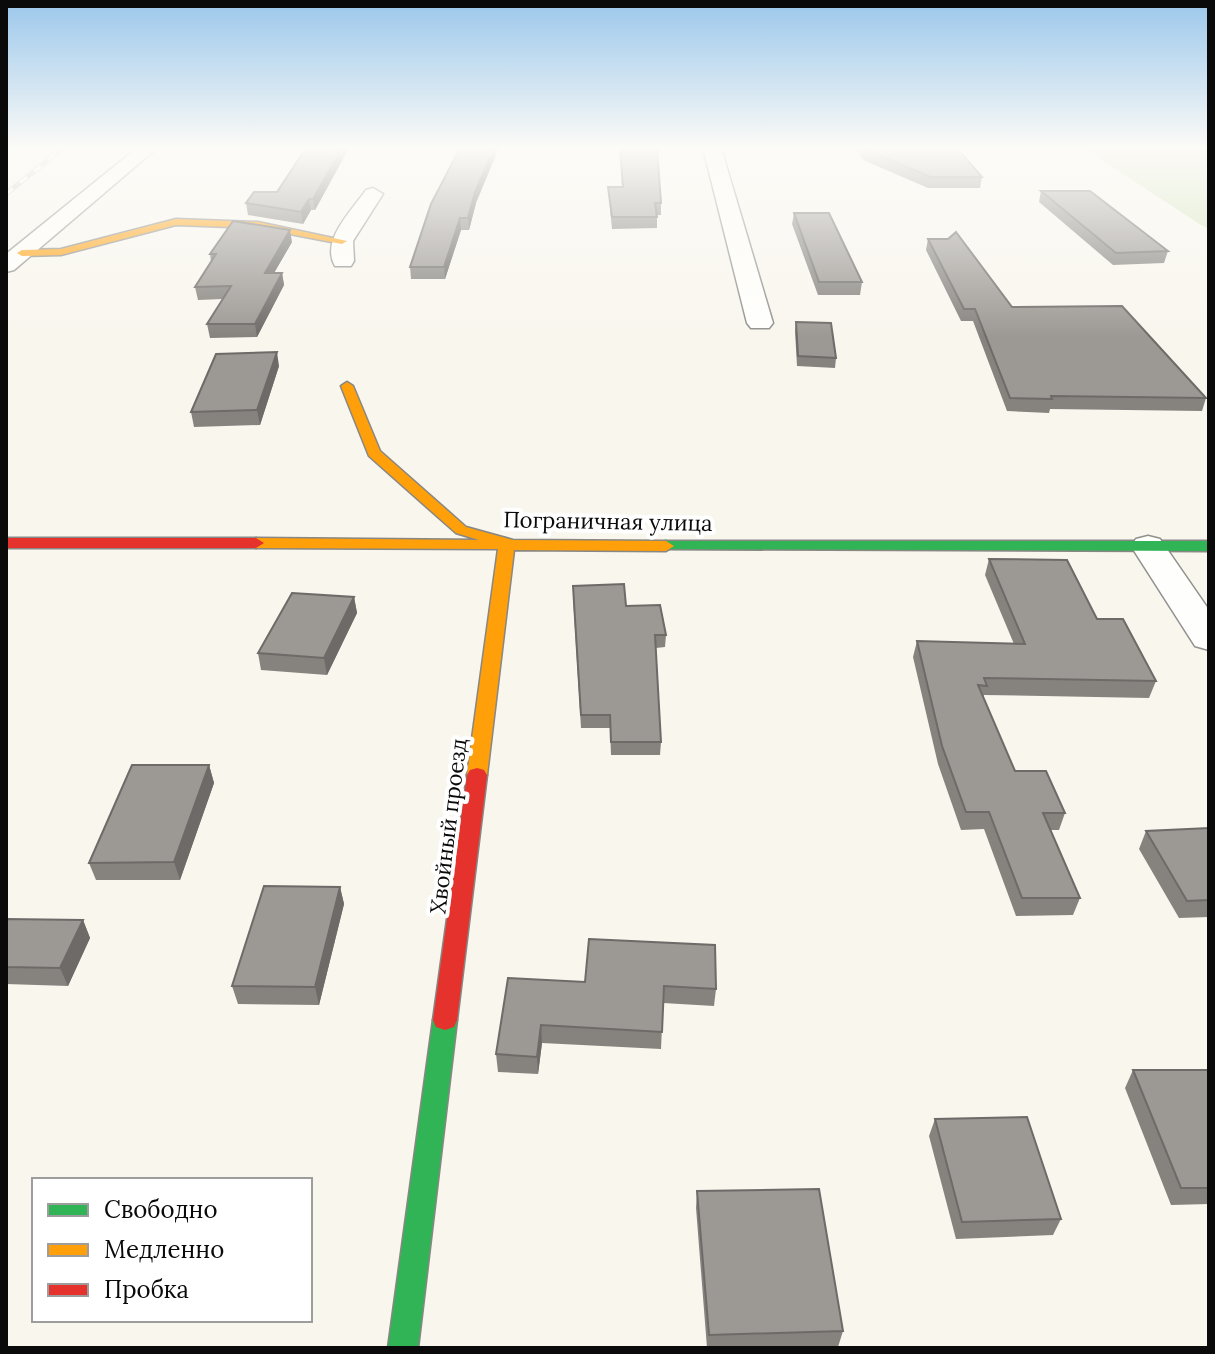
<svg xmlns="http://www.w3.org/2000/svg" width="1215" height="1354" font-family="Lora,serif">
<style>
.forest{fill:#d4e3be}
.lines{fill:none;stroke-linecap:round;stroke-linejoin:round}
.street-casing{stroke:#92908d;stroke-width:3}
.fast-casing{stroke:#888783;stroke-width:3}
.slow-casing{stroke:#888783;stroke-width:3}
.jam-casing{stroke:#888783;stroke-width:3}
.street{fill:#fefefc;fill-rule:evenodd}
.fast{fill:#30b455;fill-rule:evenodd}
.slow{fill:#ff9f0a;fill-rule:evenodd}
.jam{fill:#e5322d;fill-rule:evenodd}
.rail-casing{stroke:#d4c5c5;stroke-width:5}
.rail{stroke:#fff;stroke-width:3;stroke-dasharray:9;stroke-linecap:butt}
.wall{fill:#86837f}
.shaded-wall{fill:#6d6a68}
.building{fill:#9c9894;stroke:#6d6a68;stroke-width:2}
.labels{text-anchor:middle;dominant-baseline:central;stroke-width:8;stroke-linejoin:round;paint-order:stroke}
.street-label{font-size:22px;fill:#0a0a0a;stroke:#fff}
</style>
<rect width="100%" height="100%" fill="#f9f6ee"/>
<!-- forest -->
<path class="forest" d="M1083,148h126v81l-8,-4z"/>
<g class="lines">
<defs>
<path id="street" d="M137,148h20l-143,122 -8,2v-18z
M703,148h18l52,175 -4,5h-18l-4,-5z
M373,188l10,6 -30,47 1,20 -3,5h-16c-15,-25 17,-56 31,-76z
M1148,536l12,3 49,71v40l-14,-4 -64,-100 5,-7z"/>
<path id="fast" d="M666,541h543v10l-549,-2 -2,-3 2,-3z
M445,1010l9,3 3,7 -39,328h-30l45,-328 3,-7z"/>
<path id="slow" d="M176,219l82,3 89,19 -5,3 -84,-16 -82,-3 -115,30 -39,1 -5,-3 5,-3 39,-1z
M347,382l6,4 27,65 86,76 47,13 153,1 8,5 -8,5 -152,-1 -27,225 -3,5h-14l-3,-5 31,-226 -242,-1 -8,-5 8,-5 223,2 -23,-7 -87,-77 -28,-70z"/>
<path id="jam" d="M6,538h250l8,5 -8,5h-250z
M477,768l7,2 3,5 -30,245 -3,7 -9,3 -9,-3 -3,-7 34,-245 3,-5z"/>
</defs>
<!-- street casing -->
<use href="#street" class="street-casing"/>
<!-- fast casing -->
<use href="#fast" class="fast-casing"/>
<!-- slow casing -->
<use href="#slow" class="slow-casing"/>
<!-- jam casing -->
<use href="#jam" class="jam-casing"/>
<!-- street -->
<use href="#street" class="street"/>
<!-- fast -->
<use href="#fast" class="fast"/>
<!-- slow -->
<use href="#slow" class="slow"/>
<!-- jam -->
<use href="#jam" class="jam"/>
<defs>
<path id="rail" d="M6,194l57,-46"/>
</defs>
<!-- rail casing -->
<use href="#rail" class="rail-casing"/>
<!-- rail -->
<use href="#rail" class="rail"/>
</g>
<!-- wall -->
<path class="wall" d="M306,148h43l-34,62h-4l-8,14 -55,-9 -2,-12 31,-11z
M620,148h37l4,55v12h-4v13l-45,1 -4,-42h14z
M856,148h101l25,29 -2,11h-52l-65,-28z
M1041,191l127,60 -4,12 -51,2 -74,-63z
M476,203l-7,27h-8l-16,49h-34l-1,-12z
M794,213l68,69 -2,13h-42l-26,-71z
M928,239l84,68 194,91 -4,13 -152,-2 -1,4 -42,-2 -34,-90h-12l-35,-71z
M292,242l-18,31h8l2,12 -27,52 -47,1 -3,-14 16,-25 -25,1 -3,-13 16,-25 -1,-8z
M796,322l40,36 -1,10 -38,-2 -2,-35z
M279,366l-19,59 -66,2 -3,-15z
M989,559l108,60 59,62 -7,17 -165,-3 -1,3 32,73 50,42 -6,17h-8l29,68 -7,17 -57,1 -32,-87 -23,1 -23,-66 -25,-107 4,-16 97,3 -29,-69z
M354,597l3,16 -30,62 -66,-5 -3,-17z
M573,598l53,8 40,29 -1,12 -9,1 5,94 -1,13h-49l-1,-27h-29z
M209,765l5,18 -34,97h-84l-7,-17z
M1209,828v89l-30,1 -40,-69 7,-18z
M340,887l4,17 -25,101 -81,-1 -6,-18z
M6,919l77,1 7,18 -22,48 -62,-2z
M508,978l208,11 -2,17 -51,-3 -2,46 -119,-6 -4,31 -40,-2 -2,-18z
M1133,1070h76v134l-38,1 -46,-117z
M935,1119l126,100 -8,16 -97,4 -27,-103z
M697,1191l146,140 -5,16 -131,1 -11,-140z"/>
<!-- shaded-wall -->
<path class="shaded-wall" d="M342,148h7l-34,62 -2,-11z
M494,148h5l-23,55 -7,27 -1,-12 7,-26z
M309,199l2,11 -8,14 -2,-12z
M460,218l1,12 -16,49 -1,-12z
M290,230l2,12 -25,43 -2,-12z
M282,273l2,12 -27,52 -2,-13z
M277,352l2,14 -19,59 -3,-15z
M354,597l3,16 -30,62 -3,-17z
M209,765l5,18 -34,97 -6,-18z
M340,887l4,17 -25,101 -4,-18z
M83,920l7,18 -22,48 -8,-18z
M541,1025l1,18 -4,31 -1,-17z"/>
<!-- building -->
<path class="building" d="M306,148h36l-29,51h-4l-8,13 -55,-9 8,-11h23z
M460,148h34l-19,44 -7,26h-8l-16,49h-34l21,-63z
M620,148h37l4,55h-6l2,14h-45l-4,-30h15z
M864,148h93l25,29h-52l-65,-28z
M1041,191h49l78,60 -52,2z
M794,213h35l33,69h-43z
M233,221l57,9 -25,43h17l-27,51h-48l24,-38 -36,1 21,-33h-6z
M956,232l56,75 110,-1 84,92 -155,-2 1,3 -42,-1 -35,-89h-11l-36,-70h20z
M796,322l35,1 5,35 -38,-2z
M277,352l-20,58 -66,2 25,-58z
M989,559l78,1 30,59h26l33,62 -172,-3 3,8 -9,-1 37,86h31l19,42h-22l37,85h-58l-33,-86h-23l-24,-66 -25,-105 108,3z
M624,584l2,22 34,-1 6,30h-11l6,107h-50l-1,-27h-29l-8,-129z
M292,593l62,4 -30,61 -66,-5z
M132,765h77l-35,97 -85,1z
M1209,828v72l-22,1 -41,-70z
M264,886l76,1 -25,100 -83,-1z
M6,919l77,1 -23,48 -54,-1z
M589,939l126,6 1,44 -52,-3 -2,46 -121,-7 -4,32 -41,-3 12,-76 77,4z
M1133,1070h76v118h-28z
M1027,1117l34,102 -99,3 -27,-103z
M819,1189l24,142 -134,4 -12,-144z"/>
<!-- sky -->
<linearGradient id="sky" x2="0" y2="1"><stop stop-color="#9bc7eb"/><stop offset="0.44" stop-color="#fcfbf7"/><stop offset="1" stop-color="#fcfbf7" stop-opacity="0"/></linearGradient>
<rect width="1215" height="337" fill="url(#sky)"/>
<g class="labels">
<!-- street labels -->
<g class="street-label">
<text transform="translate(608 521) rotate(1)">Пограничная улица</text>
<text transform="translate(448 826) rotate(-83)">Хвойный проезд</text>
</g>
</g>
<!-- border -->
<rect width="1215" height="1354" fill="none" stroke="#0a0a0a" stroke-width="16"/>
<!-- legend -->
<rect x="32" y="1178" width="280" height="144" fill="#ffffff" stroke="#9d9d9d" stroke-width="2"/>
<rect x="48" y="1204" width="40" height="12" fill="#30b455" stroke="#9d9d9d" stroke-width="2"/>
<text x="104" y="1218" font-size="24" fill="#0a0a0a">Свободно</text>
<rect x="48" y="1244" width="40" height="12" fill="#ff9f0a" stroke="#9d9d9d" stroke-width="2"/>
<text x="104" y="1258" font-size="24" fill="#0a0a0a">Медленно</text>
<rect x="48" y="1284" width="40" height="12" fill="#e5322d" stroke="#9d9d9d" stroke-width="2"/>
<text x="104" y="1298" font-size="24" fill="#0a0a0a">Пробка</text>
</svg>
